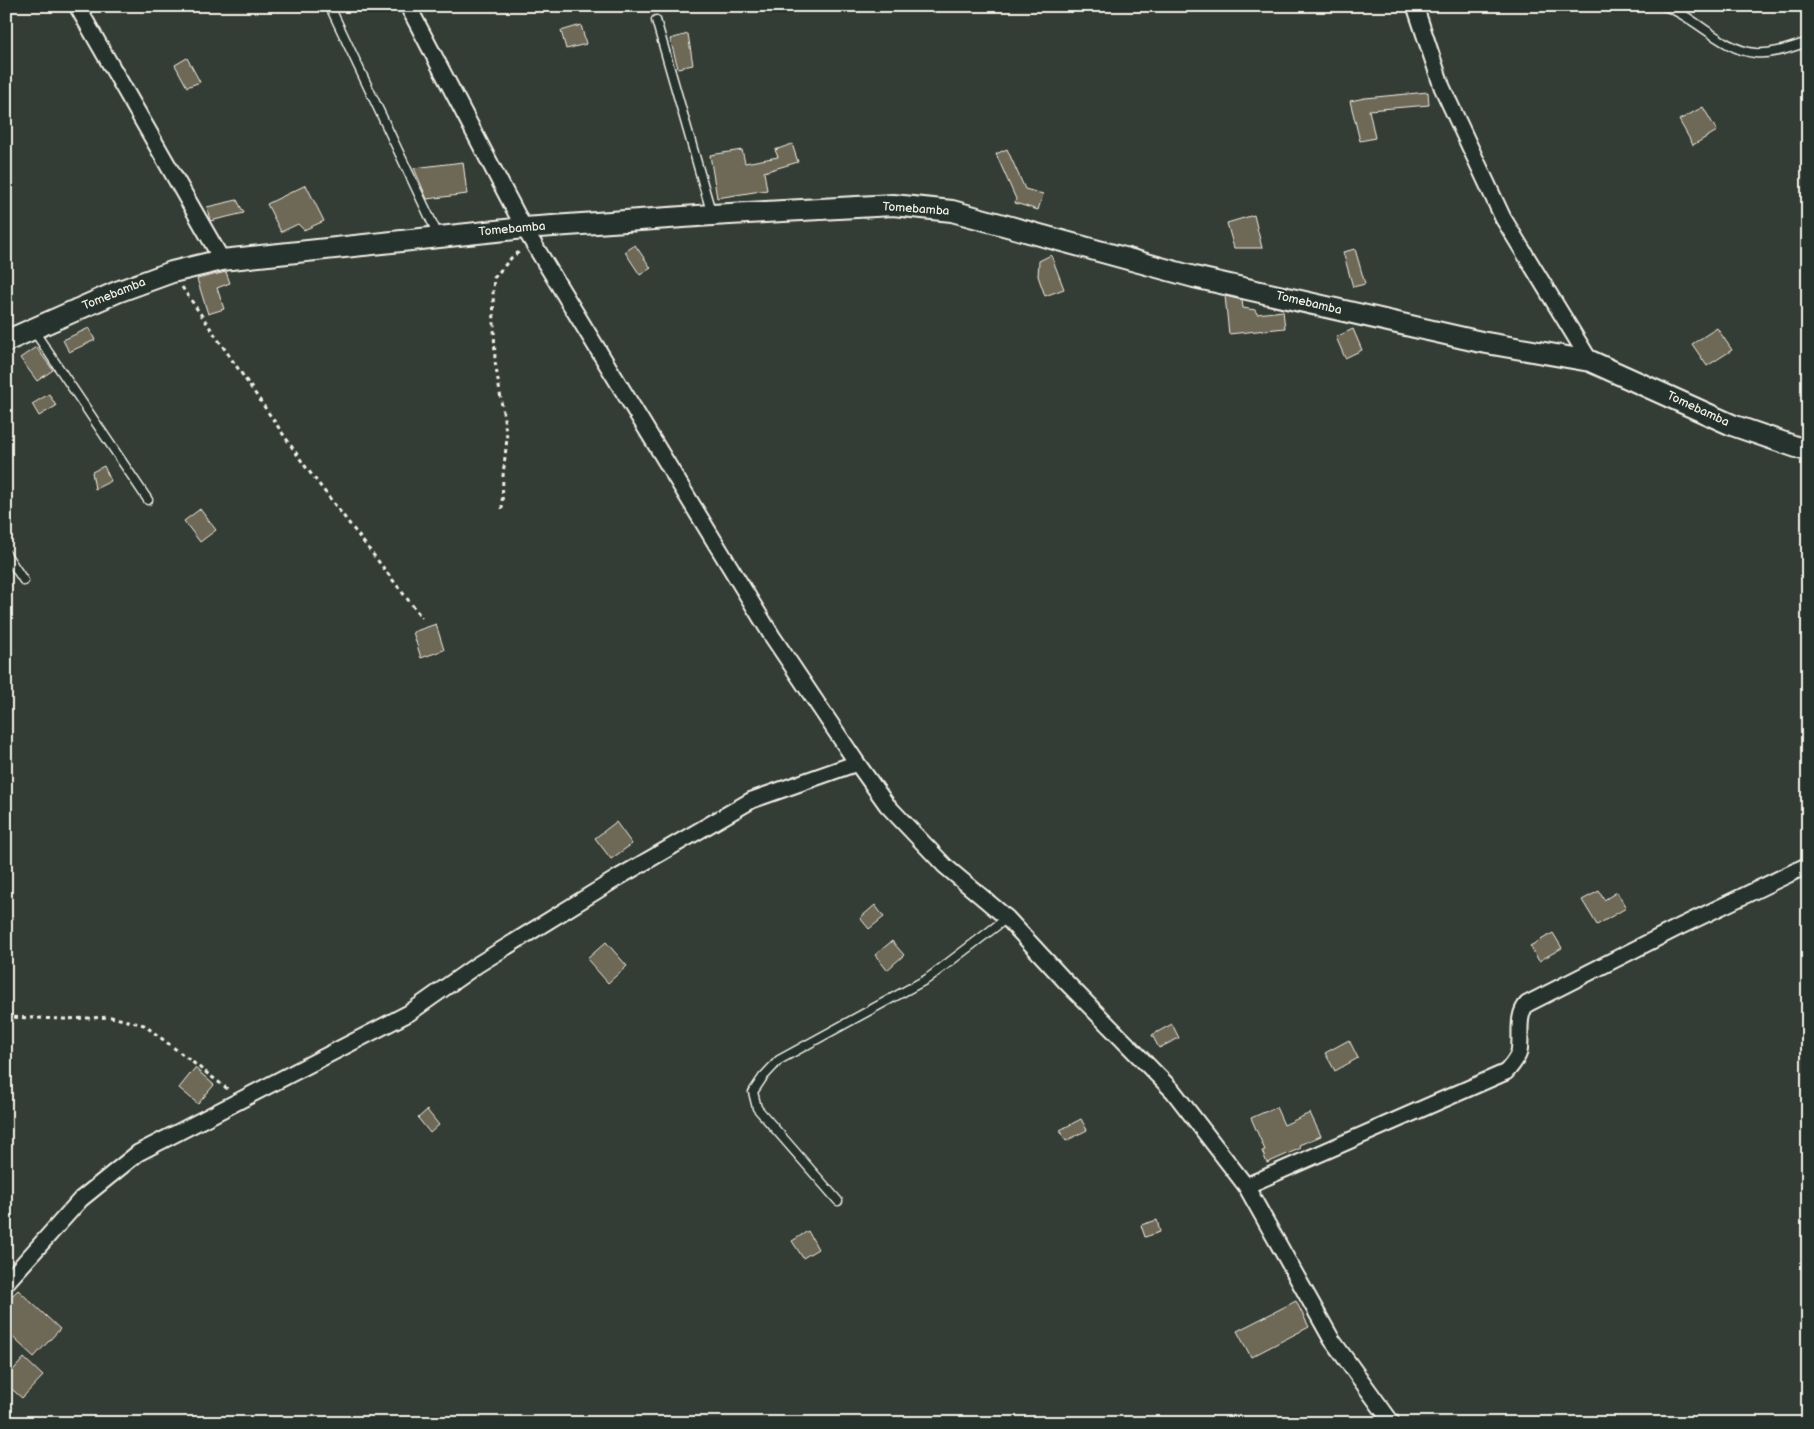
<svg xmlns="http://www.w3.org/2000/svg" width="1814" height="1429" font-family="'Balsamiq Sans',sans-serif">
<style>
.building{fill:#6e6756;stroke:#f4f1e8}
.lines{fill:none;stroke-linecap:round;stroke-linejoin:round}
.service-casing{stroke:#f4f1e8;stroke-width:11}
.minor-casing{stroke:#f4f1e8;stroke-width:19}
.tertiary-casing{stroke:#f4f1e8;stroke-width:24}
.path{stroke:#f4f1e8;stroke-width:3;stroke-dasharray:4 4;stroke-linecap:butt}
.service{stroke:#26332d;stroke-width:8}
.minor{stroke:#26332d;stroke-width:15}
.tertiary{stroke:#26332d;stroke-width:20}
.labels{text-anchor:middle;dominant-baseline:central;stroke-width:4;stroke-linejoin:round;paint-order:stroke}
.street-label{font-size:12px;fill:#f4f1e8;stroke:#26332d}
</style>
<rect width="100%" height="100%" fill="#343d35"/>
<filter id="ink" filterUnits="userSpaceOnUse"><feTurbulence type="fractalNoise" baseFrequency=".02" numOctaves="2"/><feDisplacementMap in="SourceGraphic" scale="10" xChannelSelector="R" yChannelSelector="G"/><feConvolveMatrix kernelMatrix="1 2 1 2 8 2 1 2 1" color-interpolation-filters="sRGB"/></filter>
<g filter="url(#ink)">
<!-- building -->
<path class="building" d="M581,25l5,19 -20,5 -5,-18z
M688,34l5,31 -15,3 -8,-29z
M187,58l13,24 -13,5 -12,-22z
M1428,92l1,13 -60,5 6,28 -15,3 -10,-40 15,-3z
M1703,107l14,24 -24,14 -14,-25z
M792,144l6,18 -34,10 3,18 -50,8 -7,-43 32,-5 3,13 33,-6 -3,-7z
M1007,149l18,40 18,5 -5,16 -23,-7 1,-4 -20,-45z
M463,162l4,32 -40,5 -13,-31z
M306,185l18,36 -20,9 -6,-6 -17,8 -14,-28z
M237,200l7,13 -34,8 -3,-14z
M1254,215l8,33h-28l-7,-25z
M635,245l16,23 -11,7 -15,-23z
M1355,249l10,35 -12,3 -10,-35z
M1051,255l13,34 -19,7 -7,-20 1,-15z
M226,272l4,11 -13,5 7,21 -16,5 -11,-35z
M1225,296l17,4 1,8 12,2 2,4 26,-3 2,17 -56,6z
M89,328l6,12 -26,12 -6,-12z
M1717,328l15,22 -25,16 -15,-22z
M1353,329l9,21 -17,8 -9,-21z
M36,347l17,23 -16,11 -17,-23z
M49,394l7,12 -17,10 -7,-12z
M104,466l7,15 -16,8 -3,-17z
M200,509l16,21 -16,12 -16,-21z
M436,624l8,26 -23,8 -8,-26z
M616,822l16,22 -21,15 -16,-21z
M1599,891l5,9 13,-8 9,16 -29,17 -15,-25z
M875,905l9,12 -15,12 -9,-11z
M1553,933l9,15 -23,13 -9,-15z
M892,941l12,14 -17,15 -12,-15z
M606,942l21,24 -19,17 -21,-24z
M1172,1024l7,14 -20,10 -7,-13z
M1349,1040l9,18 -23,13 -10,-18z
M195,1068l19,17 -16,19 -19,-16z
M1276,1107l8,18 26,-12 11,23 -22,9 2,3 -34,15 -5,-12 3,-1 -14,-32z
M427,1110l12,15 -9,8 -12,-15z
M1081,1119l6,11 -21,11 -6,-11z
M1157,1220l3,12 -15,5 -4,-12z
M808,1231l10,18 -15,9 -11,-17z
M18,1290l42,39 -26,28 -28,-26v-29z
M1296,1301l13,26 -58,30 -14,-26z
M24,1358l19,18 -21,22 -16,-14v-6z"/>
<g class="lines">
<defs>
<path id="service" d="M1664,6c31,10 58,44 91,47 17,2 37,-6 53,-11
M332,11l106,224
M656,20l56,195
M34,331l114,169
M6,554l18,27
M838,1201l-81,-93 -4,-16 10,-15 16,-17 148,-81 80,-61"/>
<path id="minor" d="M77,6l145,254
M408,6l116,222 248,408 85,127 30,42 58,61 62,52 59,64 107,109 73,95 86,154 60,83
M1415,6l27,81 61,131 87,143
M1246,1186l260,-114c5,-6 11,-12 13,-20 3,-15 -3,-36 8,-48l150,-76 131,-63
M6,1283l75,-84 57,-46 271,-140 68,-48 142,-88 133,-77 105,-37"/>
<path id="tertiary" d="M6,341l111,-49 55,-20 50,-12 302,-32 188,-13 181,-10 59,6 242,66 287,65 109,19 142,64 76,26"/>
</defs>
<!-- service casing -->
<use href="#service" class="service-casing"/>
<!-- minor casing -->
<use href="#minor" class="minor-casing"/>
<!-- tertiary casing -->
<use href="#tertiary" class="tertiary-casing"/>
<!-- path -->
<path class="path" d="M182,287l123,179 117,152
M502,509l1,-33 4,-38 -12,-77 -2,-71 1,-12 18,-21 10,-7
M6,1017l57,2 48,-2 33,8 85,65"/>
<!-- service -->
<use href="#service" class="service"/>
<!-- minor -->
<use href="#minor" class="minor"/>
<!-- tertiary -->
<use href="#tertiary" class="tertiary"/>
</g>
</g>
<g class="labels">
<!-- street labels -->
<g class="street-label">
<text transform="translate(916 209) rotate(4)">Tomebamba</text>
<text transform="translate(512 229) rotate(-5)">Tomebamba</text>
<text transform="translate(114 294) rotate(-22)">Tomebamba</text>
<text transform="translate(1309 303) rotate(13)">Tomebamba</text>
<text transform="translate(1698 409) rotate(25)">Tomebamba</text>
</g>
</g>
<!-- margin -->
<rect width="1814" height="1429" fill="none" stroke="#26332d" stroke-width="25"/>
<rect x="12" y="12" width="1789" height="1404" fill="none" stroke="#f4f1e8" stroke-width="2" filter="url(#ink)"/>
</svg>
